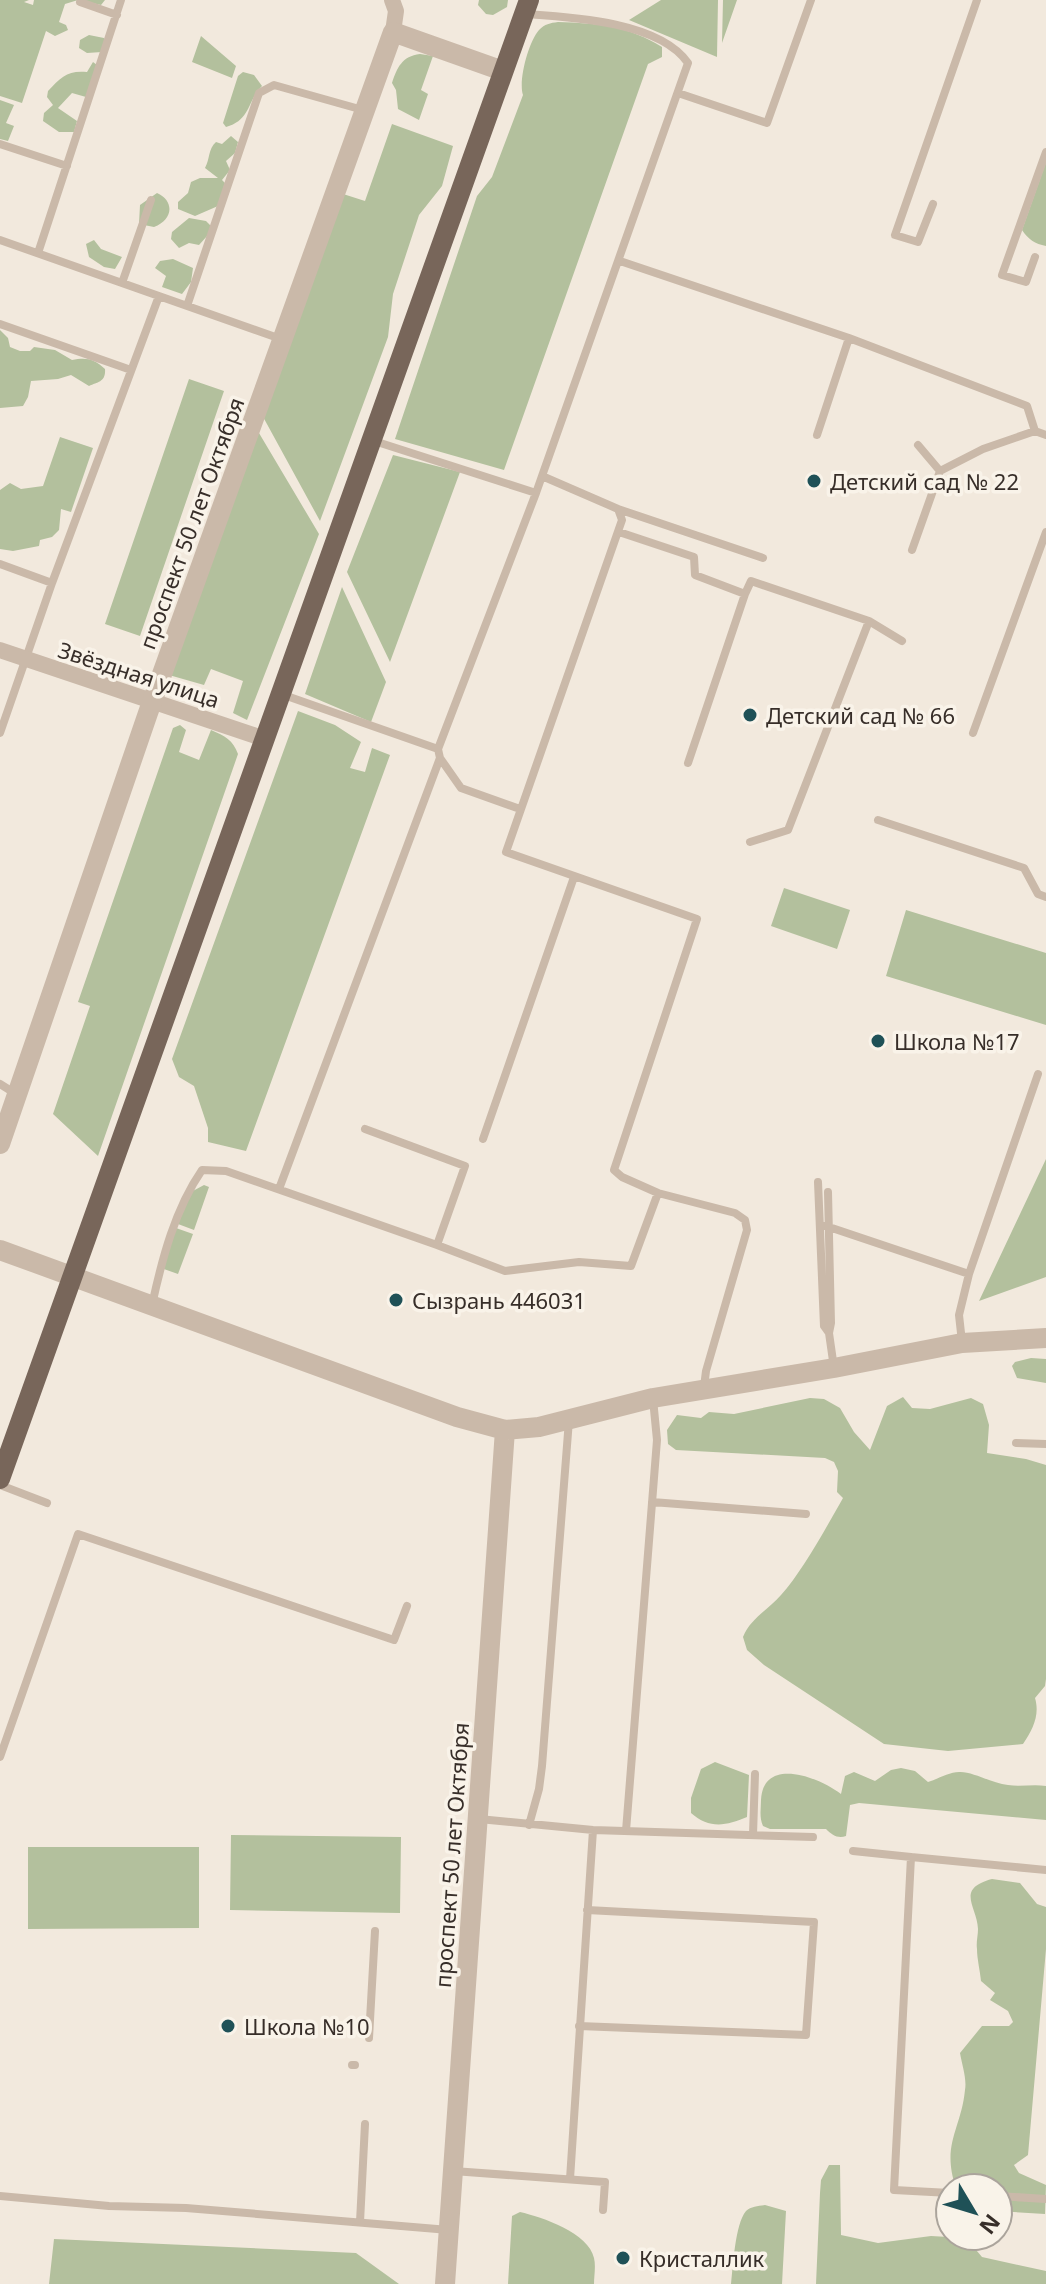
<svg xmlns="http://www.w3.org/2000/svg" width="1046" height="2284" font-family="'Noto Sans',sans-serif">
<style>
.green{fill:#b3c09d}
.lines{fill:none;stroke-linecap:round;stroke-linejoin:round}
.service{stroke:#cab9a9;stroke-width:8}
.minor{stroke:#cab9a9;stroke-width:16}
.tertiary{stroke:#cab9a9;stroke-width:20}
.primary{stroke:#78665a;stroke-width:20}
.poi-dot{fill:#1f5157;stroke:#f9f3e9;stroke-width:3}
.labels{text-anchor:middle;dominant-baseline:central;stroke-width:7;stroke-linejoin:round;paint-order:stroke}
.poi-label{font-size:22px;fill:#372e29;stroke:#f9f3e9;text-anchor:start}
.street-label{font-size:22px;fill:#372e29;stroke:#f9f3e9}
</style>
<rect width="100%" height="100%" fill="#f2e9dd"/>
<!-- green -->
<path class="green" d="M0,0h29l-5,2 9,3 1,-5h71l-4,5 -23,-5 -13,4 -6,18 7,3 2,5 -13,6 -9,-5 -24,72 -22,-7z
M479,0h29l-1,7 -14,8 -7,-1 -8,-9z
M661,0h57l-1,57 -88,-37z
M723,0h14l-15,43z
M558,22c38,1 71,4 104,25v10l-14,7 -144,406 -109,-31 82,-243 15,-19 31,-82c-5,-15 6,-54 16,-65 6,-6 11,-7 19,-8z
M89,35l15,3 2,5 -4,9 -15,1 -8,-5 1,-8z
M201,36l35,30 -4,12 -40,-16z
M420,54l13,2 -12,34 7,4 -9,26 -21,-11 -2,-19 -4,-7c5,-15 10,-27 28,-29z
M93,62l4,3 -11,32 -14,-4 -14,15 19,13 -3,11h-15l-16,-11 1,-8 9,-8 -6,-8 1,-6c13,-14 20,-21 39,-19z
M243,72l11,3 8,11c-15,15 -11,34 -36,41l-3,-4 15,-47z
M0,100l14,5 -8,18 8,3 -6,15 -8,-2z
M392,124l61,22 -11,40 -23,29 -26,79 -5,43 -68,184 -58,-106 78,-222 25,8z
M231,136l7,6 -3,11 -9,8 4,9 -8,10 3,3 -7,23 -23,10 -17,-7v-7l10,-9 3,-11 9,-4h18l-13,-10c5,-9 3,-19 11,-26l6,2z
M1046,162v84c-11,-2 -18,-7 -24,-16z
M157,193c18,8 16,27 -3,34l-15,-3 1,-19z
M189,218l17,3 5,5 -3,9 -9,10 -10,-2 -10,5 -8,-9 1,-7z
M94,240l7,9 21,8 -7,12 -11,-2 -15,-10 -3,-13z
M173,259l20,9 -2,14 -9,12 -20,-7 4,-11 -11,-8 5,-7z
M0,330l8,8 2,9 10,4h10l4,-4 21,3 17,10c15,-3 22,-1 33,9 1,13 -7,13 -16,17l-18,-11 -13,4 -27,2 -3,16 -5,9 -23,2z
M189,379l35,12 -84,245 -35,-12z
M256,428l63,106 -72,186 -14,-7 10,-32 -32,-12 -7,16 -35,-10z
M60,437l33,11 -22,64 -10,-3 -2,21 -7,7 -12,3 -1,6 -26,5 -13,-2v-59l10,-7 11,6 22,-3z
M393,455l67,17 -70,190 -43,-90z
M342,587l44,95 -15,40 -66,-28z
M298,711l37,14 26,17 -11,26 15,4 7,-24 18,7 -144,396 -38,-9v-14l-14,-42 -15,-9 -7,-18z
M180,725l6,5 -7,22 20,8 12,-30c14,6 22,10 27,24l-140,402 -45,-42 37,-108 -12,-4 95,-274z
M784,888l66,22 -13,39 -66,-23z
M906,910l140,43v72l-160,-49z
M1046,1159v118l-67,24z
M204,1185l5,2 -15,43 -16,-6 13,-32z
M176,1228l17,6 -15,40 -17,-6z
M1031,1358l15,1v24l-29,-5 -5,-12 3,-4z
M903,1397l9,11 18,1 41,-11 12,6 6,21 -2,28 39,6 20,6v214l-1,7 -10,12c5,17 -2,31 -12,46l-75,7 -64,-7 -120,-79 -17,-15 -4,-13c8,-19 24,-26 38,-42 21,-23 46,-69 62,-97l-6,-6 1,-21 -4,-9 -9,-4 -149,-8 -8,-6 -1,-14 10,-15 24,3 8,-6 25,2 76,-16 14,1 16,9 14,24 16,18 17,-44z
M715,1762l34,13 -2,42c-21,9 -38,12 -56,-4v-15l10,-29z
M901,1768l14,3 13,11c10,-3 21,-10 31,-10 13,-1 32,11 49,13 13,2 25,-1 38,1v34l-187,-17 -9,2 -4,31c-8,3 -14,-1 -20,-7h-56l-7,-3c-4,-9 -2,-17 -2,-26 2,-44 58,-23 80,-6l4,-18 9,-4 21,9 16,-11z
M231,1835l170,2 -1,76 -170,-3z
M28,1847h171v81l-171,1z
M992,1879l28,4 17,21 9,3v42l-18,206 -14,10 5,8 27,12 -1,29 -47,-3v-23h-42c-15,-44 5,-58 9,-98 2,-11 -3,-25 -5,-37l22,-27h27l4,-4 -5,-11 -18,-11 5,-7 -14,-12c-1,-11 -4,-22 -4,-32 -1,-7 1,-13 1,-20 -1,-23 -23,-40 14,-50z
M829,2165h11l1,70 37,8 53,-7 35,2 16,19 64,14v13h-230l4,-91 1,-13z
M765,2205l21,6 -4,73h-51c2,-17 4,-60 15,-73 5,-5 13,-5 19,-6z
M520,2212c22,5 69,21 74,46 2,8 0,18 0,26h-86l4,-68z
M54,2239l302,14 43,31h-350z"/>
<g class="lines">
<!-- service -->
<path class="service" d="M80,2l37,13
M527,14c46,3 133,8 161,49l-146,413 76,33 4,11 -116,332 191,67 -83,251 8,7 36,16
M678,93l89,30 44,-123
M0,144l67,22
M933,204l-15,38 -23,-7 82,-235
M0,240l281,99
M38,253l83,-253
M1035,257l-9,25 -24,-7 44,-123
M620,261l229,77 178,68 8,25 11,4
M122,283l29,-83
M187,306l72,-213 15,-8 89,25
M0,324l131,46
M817,435l32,-97
M371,440l165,53 6,-17
M918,445l22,26
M618,509l145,49
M619,532l75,25 1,18 50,19 6,-13 118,40 33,20
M912,550l28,-79 43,-22 52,-18
M0,564l52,19
M0,733l52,-150 107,-287
M973,733l73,-201
M438,749l98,-256
M440,758l21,30 59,21
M688,763l57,-169
M878,820l146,48 14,26 8,3
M750,842l38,-12 81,-209
M0,1084l16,10
M365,1129l100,37 -28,79
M483,1139l91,-262
M818,1182l6,144 5,7 5,35
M279,1189l161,-431 -2,-9 -157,-55
M828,1192l3,131 -2,10
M820,1224l149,50
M152,1305c10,-46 23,-96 50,-135l24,1 211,74 68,26 74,-9 52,4 27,-73 77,20 10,7 2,10 -41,141 -2,16
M962,1342l-3,-27 10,-41 69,-200
M1016,1443l30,1
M0,1485l47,18
M652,1502l154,12
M0,1757l78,-223 316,106 13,-34
M479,1819l114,11 220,7
M529,1825l10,-36 3,-23 27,-346
M626,1831l31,-391 -4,-41
M753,1835l2,-61
M853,1851l58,6
M579,2026l227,9 8,-113 -227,-12
M369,2038l6,-107
M352,2065h3
M453,2171l152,11 -2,28
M570,2179l23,-349
M950,2193l-56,-3 17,-333 135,13
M0,2196l109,10 77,2 263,22
M998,2196l48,3
M360,2222l5,-98"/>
<!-- minor -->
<path class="minor" d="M392,0l4,11 -3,21
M0,650l265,89"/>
<!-- tertiary -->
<path class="tertiary" d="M0,1144l148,-431 245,-681 110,39
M0,1250l457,167 48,13 34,-3 114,-29 181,-30 128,-25 84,-5
M445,2284l60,-854"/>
<!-- primary -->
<path class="primary" d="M0,1479l529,-1479"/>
</g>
<!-- markers -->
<g class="poi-dot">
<circle cx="814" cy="481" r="8"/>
<circle cx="750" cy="715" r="8"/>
<circle cx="878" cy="1041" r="8"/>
<circle cx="396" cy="1300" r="8"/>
<circle cx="228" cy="2026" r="8"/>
<circle cx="623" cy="2258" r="8"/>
</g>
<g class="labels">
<!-- poi labels -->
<g class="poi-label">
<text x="830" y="481">Детский сад № 22</text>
<text x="766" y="715">Детский сад № 66</text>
<text x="894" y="1041">Школа №17</text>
<text x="412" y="1300">Сызрань 446031</text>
<text x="244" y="2026">Школа №10</text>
<text x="639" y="2258">Кристаллик</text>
</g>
<!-- street labels -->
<g class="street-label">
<text transform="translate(191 523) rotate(-70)">проспект 50 лет Октября</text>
<text transform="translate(139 674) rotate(18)">Звёздная улица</text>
<text transform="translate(451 1855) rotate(-86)">проспект 50 лет Октября</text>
</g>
</g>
<!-- north arrow -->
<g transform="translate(974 2212) rotate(128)"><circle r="38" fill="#f9f3e9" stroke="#aba49c" stroke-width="2"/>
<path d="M0-6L14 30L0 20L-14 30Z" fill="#1f5157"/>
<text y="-12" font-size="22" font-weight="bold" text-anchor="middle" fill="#372e29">N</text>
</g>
</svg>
